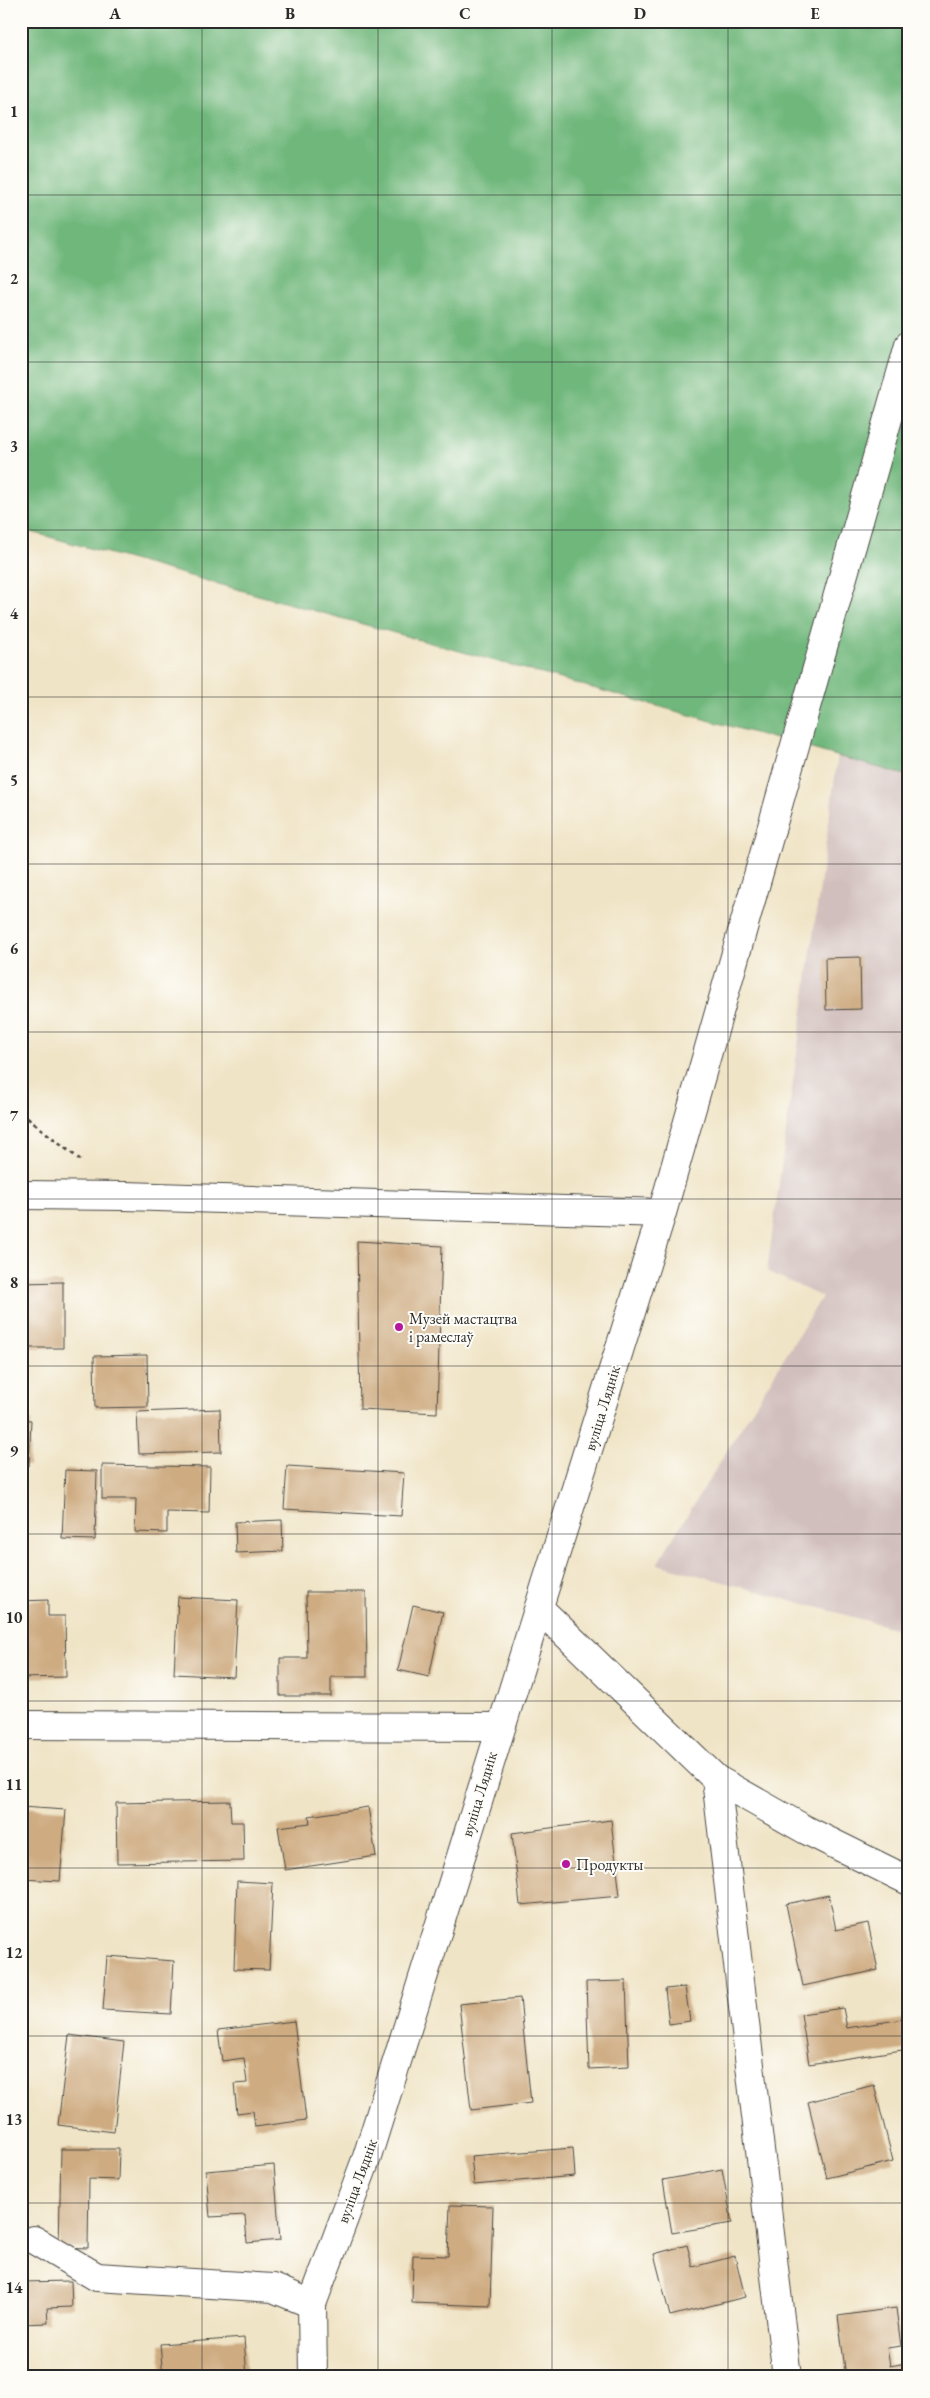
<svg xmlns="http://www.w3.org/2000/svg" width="930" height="2398" font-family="'EB Garamond',serif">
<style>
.industrial{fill:#d1bfbd}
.forest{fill:#70b77c;stroke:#4e7154}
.building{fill:#ceab81}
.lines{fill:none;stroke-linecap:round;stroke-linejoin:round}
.minor-casing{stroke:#494742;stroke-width:30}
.path{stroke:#494742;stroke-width:3;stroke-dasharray:4 4;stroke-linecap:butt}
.minor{stroke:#fff;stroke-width:28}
.grid{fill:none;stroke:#2b2b2b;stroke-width:1;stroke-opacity:0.55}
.poi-dot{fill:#b5179e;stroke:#fdfcf7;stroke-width:2}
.labels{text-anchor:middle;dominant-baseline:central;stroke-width:4;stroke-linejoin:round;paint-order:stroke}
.poi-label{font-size:16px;fill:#2b2b2b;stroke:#fdfcf7;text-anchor:start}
.street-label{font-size:16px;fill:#2b2b2b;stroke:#fdfcf7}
.neatline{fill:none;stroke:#2b2b2b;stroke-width:2}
.grid-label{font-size:16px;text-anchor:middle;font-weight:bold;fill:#2b2b2b}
</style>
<rect width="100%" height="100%" fill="#fdfcf7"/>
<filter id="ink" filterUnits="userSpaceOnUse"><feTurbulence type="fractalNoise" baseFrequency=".02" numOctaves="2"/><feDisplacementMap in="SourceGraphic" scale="10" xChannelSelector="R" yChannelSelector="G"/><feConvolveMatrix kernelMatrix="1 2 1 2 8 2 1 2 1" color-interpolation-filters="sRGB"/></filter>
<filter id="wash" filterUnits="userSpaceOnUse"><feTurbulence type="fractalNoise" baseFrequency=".0096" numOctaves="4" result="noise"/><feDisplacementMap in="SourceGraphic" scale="20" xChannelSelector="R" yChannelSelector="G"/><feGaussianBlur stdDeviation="1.12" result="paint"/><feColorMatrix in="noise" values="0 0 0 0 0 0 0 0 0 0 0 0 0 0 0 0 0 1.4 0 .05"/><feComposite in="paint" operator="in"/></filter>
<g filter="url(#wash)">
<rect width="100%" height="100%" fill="#f0e4c6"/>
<!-- industrial -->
<path class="industrial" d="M909,595v1037l-252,-68 165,-267 -55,-26 88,-640z"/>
<!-- forest -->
<path class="forest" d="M21,21h888v755l-888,-247z"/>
<g id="blocks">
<!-- building -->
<path class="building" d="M860,957l1,52 -35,1 -1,-52z
M357,1241l85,5 -5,167 -77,-4z
M63,1282v66h-42v-65z
M147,1355l1,52 -53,1 -1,-52z
M220,1409l1,43 -82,2 -2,-42z
M21,1419l10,1 -2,46 -8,-1z
M102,1465l108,2 -1,46 -42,-1v21l-32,-1 1,-33h-34z
M287,1466l117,7 -3,43 -117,-7z
M65,1470l32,1 -2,69 -33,-1z
M282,1520l1,31 -47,2 -1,-31z
M306,1592h60l1,85h-36v19h-51v-38h27z
M178,1597l60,3 -4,77 -60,-3z
M48,1600v16h17l1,61 -45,1v-77z
M413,1605l30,7 -14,65 -31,-7z
M230,1801l1,21h12l1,39 -127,2 -1,-60z
M21,1807l45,3 -6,71 -39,-2z
M368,1807l8,49 -91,14 -7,-43 32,-4 -1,-7z
M611,1820l9,76 -100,9 -8,-72z
M237,1881l36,2 -4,87 -35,-1z
M829,1895l7,35 32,-7 10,47 -75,16 -17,-82z
M107,1956l67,5 -3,53 -68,-4z
M626,1981l3,86 -40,2 -3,-87z
M685,1987l5,34 -21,3 -4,-35z
M520,1998l11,105 -60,7 -12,-106z
M843,2008l4,20 62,-10v31l-100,15 -8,-50z
M294,2021l12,99 -51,7 -2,-16 -16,2 -3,-29 13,-1 -3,-25 -22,3 -4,-31z
M69,2035l55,7 -10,90 -56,-7z
M874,2085l19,76 -66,17 -19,-76z
M573,2148l2,28 -101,9 -3,-29z
M61,2149h58l-1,31 -29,-1 -1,69 -29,-1z
M274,2165l6,75 -33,3 -2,-28 -35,2 -4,-46z
M722,2169l10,54 -60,10 -9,-53z
M450,2205l43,1 -3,100 -78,-3 1,-48 35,1z
M687,2245l6,22 42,-11 10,41 -75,19 -16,-62z
M71,2281l1,26 -25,1 1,15 -27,1v-42z
M896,2308l5,38 -14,2 3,18 16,-3 1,14h-61l-8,-61z
M244,2338l3,39h-84l-3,-33z
M90,2372v5h-30v-1z"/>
</g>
</g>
<g filter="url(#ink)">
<use href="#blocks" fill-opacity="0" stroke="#494742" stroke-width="1"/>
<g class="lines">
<defs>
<path id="minor" d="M21,1195l104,1 537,17
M540,1609l176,170 90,51 103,51
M21,1725l479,2
M716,1779l71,598
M34,2240l63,37 176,11 39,16
M313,2377l-1,-73 55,-147 295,-944 247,-868"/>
</defs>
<!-- minor casing -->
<use href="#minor" class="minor-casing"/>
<!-- path -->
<path class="path" d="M21,1113l62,49"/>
<!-- minor -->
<use href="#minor" class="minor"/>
</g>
</g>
<!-- grid -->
<path class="grid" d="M202,21v2356M378,21v2356M552,21v2356M728,21v2356M21,195h888M21,362h888M21,530h888M21,697h888M21,864h888M21,1032h888M21,1199h888M21,1366h888M21,1534h888M21,1701h888M21,1868h888M21,2036h888M21,2203h888"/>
<!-- markers -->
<g class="poi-dot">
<circle cx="399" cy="1327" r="5"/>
<circle cx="566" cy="1864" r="5"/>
</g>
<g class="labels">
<!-- poi labels -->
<g class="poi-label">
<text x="409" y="1318">Музей мастацтва<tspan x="409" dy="18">і рамеслаў</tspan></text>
<text x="576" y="1864">Продукты</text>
</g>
<!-- street labels -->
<g class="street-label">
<text transform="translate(602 1408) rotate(-73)">вуліца Ляднік</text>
<text transform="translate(479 1794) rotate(-73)">вуліца Ляднік</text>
<text transform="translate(357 2181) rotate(-70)">вуліца Ляднік</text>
</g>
</g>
<!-- margin -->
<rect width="930" height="2398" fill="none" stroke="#fdfcf7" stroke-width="55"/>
<rect x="28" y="28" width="874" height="2342" class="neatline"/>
<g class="grid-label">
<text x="115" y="19">A</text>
<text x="290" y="19">B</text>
<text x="465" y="19">C</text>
<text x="640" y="19">D</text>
<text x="815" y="19">E</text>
<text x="14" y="117">1</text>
<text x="14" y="284">2</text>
<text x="14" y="452">3</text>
<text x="14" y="619">4</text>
<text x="14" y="786">5</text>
<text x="14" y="954">6</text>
<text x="14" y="1121">7</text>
<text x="14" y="1288">8</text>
<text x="14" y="1456">9</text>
<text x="14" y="1623">10</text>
<text x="14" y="1790">11</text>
<text x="14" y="1958">12</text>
<text x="14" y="2125">13</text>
<text x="14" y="2293">14</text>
</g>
</svg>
